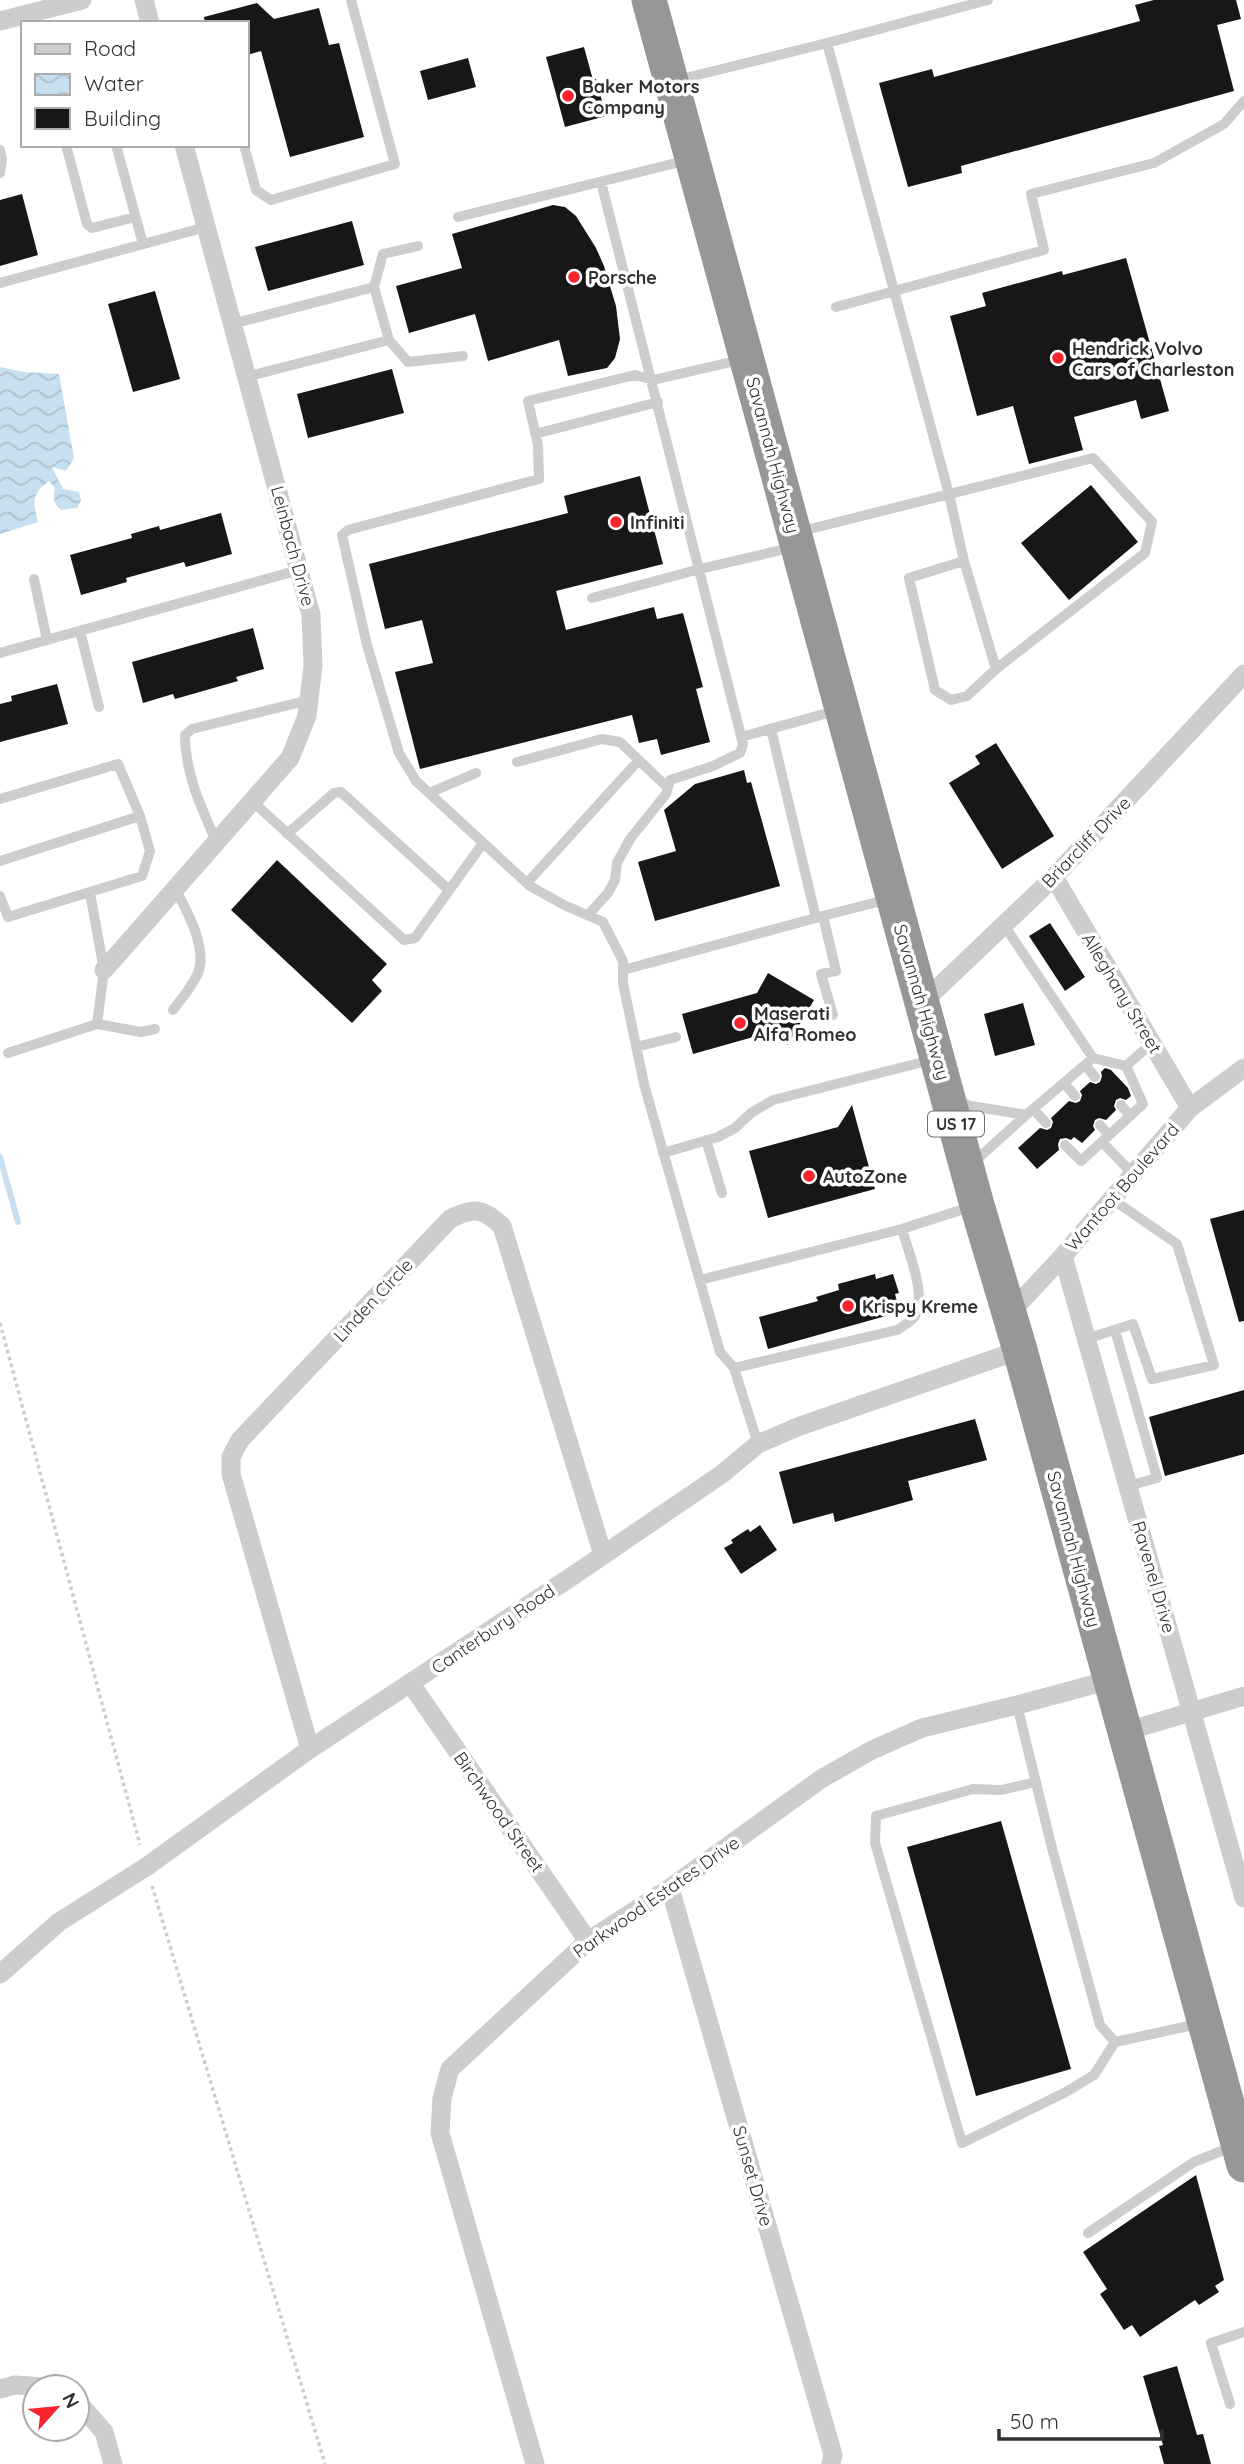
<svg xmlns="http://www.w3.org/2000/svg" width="1244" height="2464" font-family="Quicksand,sans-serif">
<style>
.water{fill:url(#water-waves)}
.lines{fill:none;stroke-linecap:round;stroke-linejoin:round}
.stream{stroke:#c8dff0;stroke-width:6}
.building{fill:#171717}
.path{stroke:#cdcdcd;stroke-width:3.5;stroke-dasharray:3.5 3.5;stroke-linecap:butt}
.lane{stroke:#cdcdcd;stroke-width:10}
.street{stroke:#cdcdcd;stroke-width:19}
.highway{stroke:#979797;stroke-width:35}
.poi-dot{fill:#f7232d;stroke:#fff;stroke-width:2.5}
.labels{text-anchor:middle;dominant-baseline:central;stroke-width:7;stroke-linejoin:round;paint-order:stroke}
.shield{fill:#fff;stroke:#6e6e6e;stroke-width:2}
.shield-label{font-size:16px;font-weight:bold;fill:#303030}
.poi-label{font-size:18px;font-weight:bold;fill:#303030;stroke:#fff;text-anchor:start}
.street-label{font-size:18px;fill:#303030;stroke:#fff}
</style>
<defs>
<pattern id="water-waves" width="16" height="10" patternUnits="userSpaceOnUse" patternTransform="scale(1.75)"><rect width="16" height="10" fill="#c8dff0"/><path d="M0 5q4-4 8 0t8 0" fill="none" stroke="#acc0ce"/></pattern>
</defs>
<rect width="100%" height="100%" fill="#fff"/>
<!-- water -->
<path class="water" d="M0,367l24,5 35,2 15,84 -8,13 -14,-4 11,22 16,3 2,8 -4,8 -16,2c-8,-7 -8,-13 -6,-22l-6,-7c-18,13 -16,21 -11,41l-38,12z"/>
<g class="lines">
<!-- stream -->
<path class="stream" d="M0,1157l18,65"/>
</g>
<!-- building -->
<path class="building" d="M1154,0h82l5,19 -24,6 17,66 -273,75 1,7 -54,14 -29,-104 53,-14 2,8 206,-56 -5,-16z
M257,3l17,16 45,-11 10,37 10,-2 25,94 -74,20 -29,-106 -14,4v-32h-42l-1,-6z
M584,47l9,33 3,-1 10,37 -41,11 -19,-70z
M468,58l8,29 -48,13 -8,-29z
M22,194l16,61 -38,11v-66z
M553,205l12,2 11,9 20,32 8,18 12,40 4,33 -5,19 -8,10 -39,8 -9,-36 -71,21 -13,-47 -66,19 -13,-47 66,-18 -10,-34z
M352,221l12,44 -96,26 -13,-44z
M1126,258l43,153 -28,8 -5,-19 -62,17 9,33 -54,14 -16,-58 -36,10 -27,-100 36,-10 -4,-13 80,-22 1,4z
M155,291l25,88 -47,13 -25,-88z
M392,369l12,44 -96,25 -11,-44z
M640,476l23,88 -107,27 10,39 88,-23 3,12 26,-6 20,74 -7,2 14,53 -49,13 -4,-16 -18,4 -7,-28 -212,54 -25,-97 38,-9 -11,-43 -37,9 -16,-65 199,-51 -4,-17z
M1091,485l47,57 -69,58 -48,-57z
M221,513l11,41 -46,13 -2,-5 -58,16 1,4 -46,13 -11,-40 62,-17 -1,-4 28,-8 1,4z
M253,628l11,41 -28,8 2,4 -63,18 -2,-5 -30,9 -11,-41z
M57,684l11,40 -68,18v-38l12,-3 -1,-5z
M996,743l58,93 -52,33 -53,-86 31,-19 -5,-8z
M744,770l3,13 4,-1 29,104 -125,35 -17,-59 38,-11 -12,-41 31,-26z
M277,860l110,104 -15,16 10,11 -30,32 -121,-113z
M1050,923l35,54 -20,14 -36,-55z
M768,973l46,27 -26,45 -20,-12 -75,21 -11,-40 75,-21z
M1023,1003l12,42 -40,11 -11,-42z
M1105,1068l6,2 17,18 3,8 -5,4 -6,-2 -4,2 -2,6 2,4 -10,10 -7,-2 -4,2 -2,6 2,4 -13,13 -8,-6 -3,3 -5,-2 -6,1 -2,5 1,6 -22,19 -19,-21 22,-20 7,2 4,-2 2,-6 -2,-4 18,-17 7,2 4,-2 2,-6 -2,-4 10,-9 6,2 4,-2 2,-6 -1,-4z
M852,1105l23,84 -107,29 -19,-67 89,-24z
M1244,1210v111l-5,1 -29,-103z
M875,1274l1,5 17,-5 6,19 -4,1 5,18 -132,37 -9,-32 59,-16 -2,-4 23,-7 -1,-6z
M1244,1390v64l-79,22 -16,-59z
M975,1419l12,41 -79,21 5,19 -78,22 -2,-9 -40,11 -14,-52z
M760,1525l17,25 -36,24 -17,-26 9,-5 -2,-3 17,-11 2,3z
M1001,1821l70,248 -95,27 -69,-249z
M1196,2175l28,105 -9,6 4,6 -20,13 -4,-5 -55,37 -8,-12 -8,5 -24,-36 7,-5 -24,-37z
M1177,2366l20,69 6,-1 8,30h-47l-5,-18 4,-1 -20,-69z"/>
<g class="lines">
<!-- path -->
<path class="path" d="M0,1323l140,522
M152,1886l173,578"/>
<!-- lane -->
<path class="lane" d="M827,43l161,-43
M677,80l150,-37 122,451 15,67 -55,17 26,112 16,10 16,-4 29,-27 149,-116 7,-31 -59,-64c-99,24 -197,49 -295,74
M66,145l21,79 5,4 43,-11
M116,145l27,99
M244,145l12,45 15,10 124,-36 -44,-164
M0,150l2,9 -2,14
M458,217l230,-57
M0,283l206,-56
M374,287l9,-33 35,-8
M836,307l208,-57 -13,-56 123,-31 70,-39 20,-23
M232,324l142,-37 15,53 -143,37
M389,340l19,22 55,-6
M740,360l-87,20 -18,-5 -107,26 10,44 1,34 -191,51 -6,5 25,110 32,108 17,28 114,105 34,19 39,17 20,39v22l21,101 76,268 14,16 24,76
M535,434l123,-32
M964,561l32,108
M34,579l13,61
M592,598l108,-29 94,-22
M80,631l19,76
M0,653l299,-83
M741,737l94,-26
M517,762l85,-23 18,3 48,46
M429,793l47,-20
M0,799l118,-35 22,52 10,35 -8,25 -134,41 -8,-21
M252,801l152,139 11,-2 68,-95
M287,834l47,-41 7,-1 108,98
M216,841c-15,-34 -31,-68 -31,-106l7,-6 117,-29
M0,861l140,-45
M527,883l112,-123
M90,893l14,77 -7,54 44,8 14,-3
M588,915l20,-22 7,-13 2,-17 13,-24 36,-45 4,-14 43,-14 27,-13 3,-9 -142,-562
M823,916l13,55 -15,3 12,41
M819,917l70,-18
M1004,925l89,133 33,8
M623,970l193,-52 -45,-189
M173,1010c9,-12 19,-23 25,-37 10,-24 -11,-63 -23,-84
M636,1047l40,-10
M8,1053l89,-29
M1085,1065l10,12
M1064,1083l11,13
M957,1100l14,6 55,9 -53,48
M1121,1105l9,11
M1034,1110l12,13
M1026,1115l67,-57
M1100,1125l9,10
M706,1140l16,53
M1102,1142l31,32
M1065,1145l16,16 62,-57 -17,-38 26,-23
M663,1153l55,-16 17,-9 16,-15 22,-13 158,-40
M700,1280l202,-51 68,-22
M1115,1330l42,148 -29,8
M1086,1339l47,-15 19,55 62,-14 -37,-121 -65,-45
M734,1368l163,-38c6,-4 14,-8 18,-14 12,-22 -7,-64 -13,-87
M1017,1705l35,143 48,177 15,17 83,-18
M1036,1782l-35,8 -28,-1 -97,27 -1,27 87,300 104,-51 28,-17 21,-33
M1088,2233l106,-71 40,-16
M1230,2404l-19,-61 33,-11"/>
<!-- street -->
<path class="street" d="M144,0l6,23
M0,21l82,-21
M1054,877l136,231
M104,970l186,-212 17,-42 6,-50 -2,-51 -127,-470
M922,1003l132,-126 190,-203
M1063,1256l181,642
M1009,1314l54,-58 127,-148 54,-40
M411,1684l177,257
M1124,1732l120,-36
M310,1749l-79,-275v-17l9,-17 210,-221c24,-12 33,-11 52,7l101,329
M670,1888l163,567 -2,9
M0,1974l59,-52 87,-55 164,-118 261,-172 151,-103 36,-30 42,-18 220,-76
M0,2389l15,-4 30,2
M77,2401l27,31 9,32
M535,2464l-95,-331 2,-35 8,-29 138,-128 82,-53 151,-109 51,-29 50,-22 95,-23 93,-25"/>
<!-- highway -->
<path class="highway" d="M649,0l328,1205 43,145 224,815"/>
</g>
<!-- markers -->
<g class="poi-dot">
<circle cx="568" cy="96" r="7"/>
<circle cx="574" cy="277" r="7"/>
<circle cx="1058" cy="358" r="7"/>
<circle cx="616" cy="522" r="7"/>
<circle cx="740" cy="1023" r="7"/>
<circle cx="809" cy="1176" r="7"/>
<circle cx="848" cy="1306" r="7"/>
</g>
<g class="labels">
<!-- shield labels -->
<rect class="shield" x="928" y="1111.5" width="56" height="25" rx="5"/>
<g class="shield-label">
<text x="956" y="1124">US 17</text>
</g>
<!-- poi labels -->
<g class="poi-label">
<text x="582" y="86">Baker Motors<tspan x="582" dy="21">Company</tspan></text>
<text x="588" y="277">Porsche</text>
<text x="1072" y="348">Hendrick Volvo<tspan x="1072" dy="21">Cars of Charleston</tspan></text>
<text x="630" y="522">Infiniti</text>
<text x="754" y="1013">Maserati<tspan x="754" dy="21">Alfa Romeo</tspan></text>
<text x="823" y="1176">AutoZone</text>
<text x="862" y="1306">Krispy Kreme</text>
</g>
<!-- street labels -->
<g class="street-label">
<text transform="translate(773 455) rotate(75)">Savannah Highway</text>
<text transform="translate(293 546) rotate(75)">Leinbach Drive</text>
<text transform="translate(1086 842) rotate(-46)">Briarcliff Drive</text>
<text transform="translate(1122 993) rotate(59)">Alleghany Street</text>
<text transform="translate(922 1002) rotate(74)">Savannah Highway</text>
<text transform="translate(1122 1187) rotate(-49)">Wantoot Boulevard</text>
<text transform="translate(373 1300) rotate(-47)">Linden Circle</text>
<text transform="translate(1074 1549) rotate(75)">Savannah Highway</text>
<text transform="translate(1154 1577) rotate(74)">Ravenel Drive</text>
<text transform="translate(493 1629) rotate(-34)">Canterbury Road</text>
<text transform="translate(499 1812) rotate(55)">Birchwood Street</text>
<text transform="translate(656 1897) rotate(-35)">Parkwood Estates Drive</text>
<text transform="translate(753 2176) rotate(74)">Sunset Drive</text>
</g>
</g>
<!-- legend -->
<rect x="21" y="21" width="228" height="126" fill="#ffffff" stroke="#acacac" stroke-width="2"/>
<rect x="35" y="44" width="35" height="10" fill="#cdcdcd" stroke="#acacac" stroke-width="2"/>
<text x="84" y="56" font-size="21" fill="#303030">Road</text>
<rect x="35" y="74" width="35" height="21" fill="url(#water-waves)" stroke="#acacac" stroke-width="2"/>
<text x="84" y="91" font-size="21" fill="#303030">Water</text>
<rect x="35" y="108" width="35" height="21" fill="#171717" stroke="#acacac" stroke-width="2"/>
<text x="84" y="126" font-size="21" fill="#303030">Building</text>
<!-- north arrow -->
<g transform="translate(56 2408) rotate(63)"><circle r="33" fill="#ffffff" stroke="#acacac" stroke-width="2"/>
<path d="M0-5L12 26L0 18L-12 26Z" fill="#f7232d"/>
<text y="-10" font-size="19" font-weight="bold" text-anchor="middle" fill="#303030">N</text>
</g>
<!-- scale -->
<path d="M999 2429v10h163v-10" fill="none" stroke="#303030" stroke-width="3.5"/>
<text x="1010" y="2429" font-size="21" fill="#303030" stroke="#ffffff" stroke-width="5" paint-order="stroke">50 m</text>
</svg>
